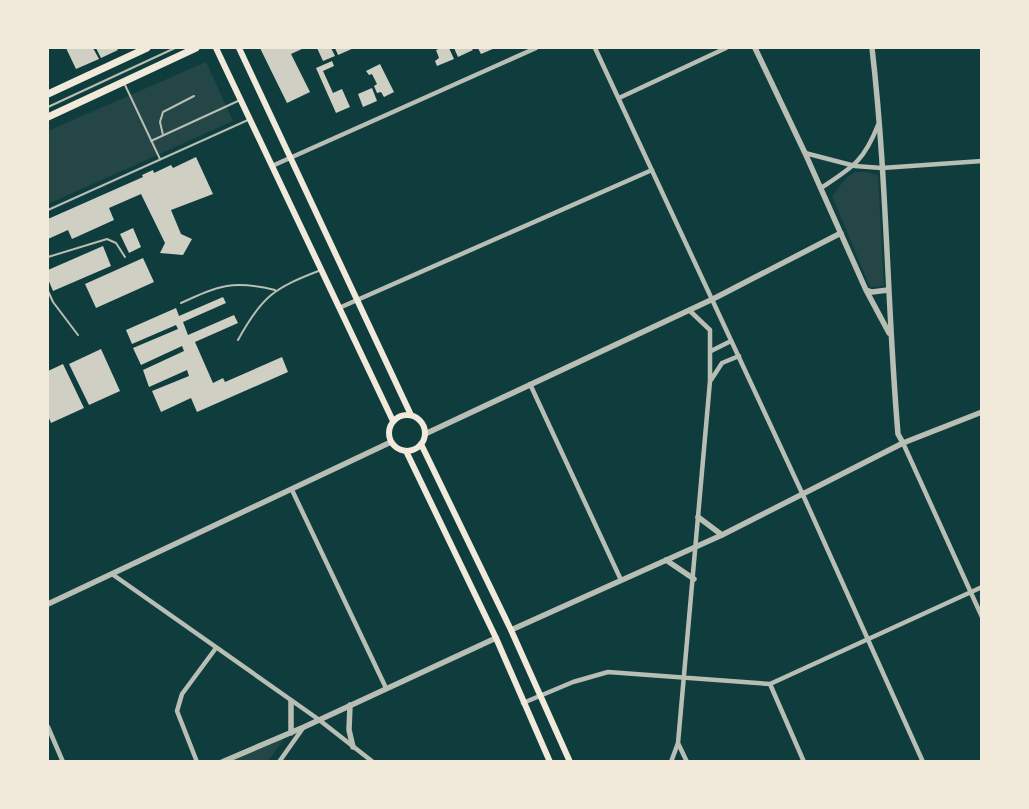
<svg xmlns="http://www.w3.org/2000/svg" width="1029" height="809" font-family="'Alegreya Sans',sans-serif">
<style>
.green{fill:#244646}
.building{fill:#cfcfc3}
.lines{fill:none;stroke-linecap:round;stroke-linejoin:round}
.service{stroke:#b8beb3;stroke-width:2}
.minor{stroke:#b8beb3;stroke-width:4.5}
.tertiary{stroke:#b8beb3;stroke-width:5.5}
.secondary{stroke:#f1e9da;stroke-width:6}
.primary{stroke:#f1e9da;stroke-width:7}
</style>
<rect width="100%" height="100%" fill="#0f3d3e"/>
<!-- green -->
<path class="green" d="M206,62l27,59 -185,83v-73z
M855,172h12l11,3 6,111 -14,1 -38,-91 14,-18z
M286,736l-18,25h-37z"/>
<!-- building -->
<path class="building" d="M66,48h27l6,11 -23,10z
M96,48h20l2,2 -17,8z
M260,48h44l-13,6 19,38 -23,11z
M317,48h14l4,8 -12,5z
M335,48h19l-16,7z
M441,48h8l5,11 -17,7 -2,-5 4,-3 -3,-8z
M454,48h17l2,2 -15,7z
M478,48h17l-14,6z
M332,61l2,5 -11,5 10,22 9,-4 8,18 -14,6 -20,-45z
M380,64l14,28 -10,5 -3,-5 -4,1 -3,-7 3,-2 -5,-10 -3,1 -3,-4z
M372,88l5,13 -14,6 -5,-13z
M196,157l17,37 -42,16 10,24 11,5 -9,16 -23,-2 5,-10 -24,-49 -32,14 5,12 -42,19 -4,-9 -20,9v-20l95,-42 -1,-2 11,-5 1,3 17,-8 2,3z
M133,228l8,19 -12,6 -9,-19z
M103,246l8,20 -58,25 -5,-12v-9z
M143,258l11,24 -58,26 -11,-24z
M223,297l3,6 -43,19 5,13 46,-20 4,8 -43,19 18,41 10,-5 2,4 57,-25 6,15 -91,40 -6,-14 -30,14 -9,-21 37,-15 -2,-6 -38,17 -6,-17 41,-19 -2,-5 -41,19 -8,-17 45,-19 -2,-4 -44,19 -6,-14 50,-22 3,8z
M101,349l19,42 -31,14 -20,-41z
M63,364l21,44 -33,15 -3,-7v-45z"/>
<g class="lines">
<!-- service -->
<path class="service" d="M125,85l35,74
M48,107l127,-59
M163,135l-3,-13 3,-10 31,-16
M151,141l87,-40
M48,210l200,-90
M48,257l59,-18 9,4 9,14
M48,291l5,11 25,33
M181,303c39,-18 52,-23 94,-13
M238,340c24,-44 36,-52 83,-70"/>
<!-- minor -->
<path class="minor" d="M595,48l208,447 120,267
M619,98l107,-50
M805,153l50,13 27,2 100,-7
M272,166l264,-118
M821,188c32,-21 43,-27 57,-63
M339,308l313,-138
M711,351l20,-10
M711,380l11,-17 17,-7
M530,384l91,196
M903,443l79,174
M292,490l94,198
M112,574l206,145 55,43
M770,684l34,78
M523,703l50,-21 35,-10 162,12 212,-97
M48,727l15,35
M678,743l9,19
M197,762l-20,-51 5,-17 34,-46
M279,762l24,-34
M671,762l7,-19 32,-362v-51l-21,-20"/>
<!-- tertiary -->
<path class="tertiary" d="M755,48l50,105 61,137 23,43
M872,48c15,128 15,258 26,386l5,9
M866,290l6,2 16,-2
M425,434l288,-135 128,-66
M698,517l24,18
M666,560l28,19
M48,604l343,-162
M511,630l211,-95 181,-92 79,-31
M350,705l-1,25 4,17
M291,733v-32
M222,762l82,-35 192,-89"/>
<!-- secondary -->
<path class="secondary" d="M216,48l177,373
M239,48l172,367
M389 433a18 18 0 1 1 36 0a18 18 0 1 1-36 0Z
M421,444l90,186 59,132
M406,451l90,187 54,124"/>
<!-- primary -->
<path class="primary" d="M48,94l99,-46
M48,117l148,-69"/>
</g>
<!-- border -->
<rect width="1029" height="809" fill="none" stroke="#f1e9da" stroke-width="98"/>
</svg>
